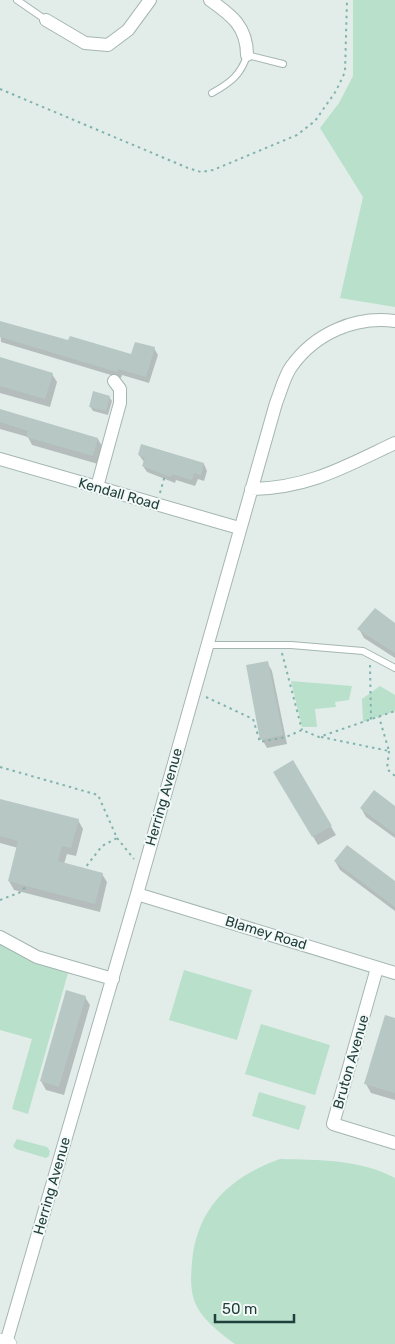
<svg xmlns="http://www.w3.org/2000/svg" width="395" height="1344" font-family="Rubik,sans-serif">
<style>
.green{fill:#b9e0cb}
.shadow{fill:#0003}
.building{fill:#b7c8c4}
.lines{fill:none;stroke-linecap:round;stroke-linejoin:round}
.lane-casing{stroke:#a4b6b3;stroke-width:8}
.street-casing{stroke:#a4b6b3;stroke-width:14}
.secondary-casing{stroke:#9fbab5;stroke-width:16}
.path{stroke:#80b3ad;stroke-width:2;stroke-dasharray:2.5 4;stroke-linecap:butt}
.lane{stroke:#fff;stroke-width:6}
.street{stroke:#fff;stroke-width:12}
.secondary{stroke:#fff;stroke-width:15}
.labels{text-anchor:middle;dominant-baseline:central;stroke-width:4;stroke-linejoin:round;paint-order:stroke}
.street-label{font-size:14px;fill:#21403d;stroke:#f3f9f7}
</style>
<rect width="100%" height="100%" fill="#e2edea"/>
<!-- green -->
<path class="green" d="M353,0h42v307l-55,-9 23,-101 -43,-69 19,-25 14,-27z
M291,681l61,5 -3,14 -14,2 1,5 -21,2 2,18h-15z
M380,686l15,9v16l-32,11 -1,-23z
M0,943l25,15 43,15 -40,141 -16,-5 20,-70 -32,-9z
M184,970l68,20 -15,50 -68,-20z
M261,1024l69,21 -15,50 -70,-21z
M259,1092l47,14 -7,24 -47,-14z
M17,1139l30,8 3,4 -1,5 -3,2 -30,-9 -3,-3z
M280,1159c38,1 80,0 115,19v166h-160c-15,-11 -35,-26 -41,-44 -4,-13 -3,-25 -2,-38 5,-54 38,-85 88,-103z"/>
<!-- shadow -->
<path class="shadow" d="M0,327l132,29 22,-8 4,7 -9,28 -27,-8 -1,3 -120,-36z
M0,359l52,15 5,8 -7,25 -50,-14z
M109,397l3,4 -4,14 -15,-4 -3,-5z
M0,411l98,28 5,9 -5,16 -66,-19 -4,-8 -28,-8z
M139,455l65,9 3,7 -3,10 -6,-2 -3,7 -19,-6 -1,3 -28,-11 -4,-6 1,-4z
M395,625v33l-31,-20 -5,-9z
M267,662l5,9 15,73 -20,4 -5,-9z
M292,762l44,73 -18,10 -43,-73z
M0,800l78,20 5,9 -7,27 -9,-2 -3,10 38,10 5,8 -7,30 -86,-22 -5,-9 9,-33 -18,-5z
M361,808h34v30l-29,-21z
M335,861l60,21v29l-55,-41z
M85,997l5,8 -26,90 -18,-5 -5,-9z
M395,1020v80l-24,-7 -5,-9z"/>
<!-- building -->
<path class="building" d="M0,321l68,19 2,-4 61,18 4,-12 20,5 -9,30 -28,-8 -1,3 -117,-35z
M0,357l53,16 -8,26 -45,-13z
M93,391l17,5 -4,15 -17,-4z
M0,409l98,29 -5,18 -67,-19 2,-6 -28,-9z
M141,444l63,19 -3,12 -7,-2 -2,7 -20,-6 -1,3 -29,-11 3,-8 -7,-3z
M375,608l20,15v30l-38,-24z
M268,661l15,74 -23,5 -14,-75z
M293,760l39,66 -20,11 -39,-65z
M374,790l21,16v28l-35,-26z
M0,799l79,20 -8,29 -9,-2 -4,15 45,12 -8,31 -87,-23 10,-40 -18,-5z
M347,845l48,36v26l-61,-46z
M66,990l20,6 -27,91 -19,-6z
M385,1015l10,3v75l-31,-9z"/>
<g class="lines">
<defs>
<path id="lane" d="M17,0l29,20
M212,93c18,-10 29,-18 35,-38l36,9
M206,645h85l72,6 32,17"/>
<path id="street" d="M210,0c21,15 37,26 37,55
M46,20l39,23 23,2 20,-15 22,-30
M0,459l239,69
M97,487l23,-84v-14l-6,-8
M251,489c58,-1 93,-22 144,-46
M137,894l258,79
M0,937l37,20 76,22
M377,968l-44,156 62,19
M6,1343l131,-449 139,-491c5,-12 8,-26 15,-36 24,-34 64,-51 104,-46"/>
<path id="secondary" d="M0,1341l9,3"/>
</defs>
<!-- lane casing -->
<use href="#lane" class="lane-casing"/>
<!-- street casing -->
<use href="#street" class="street-casing"/>
<!-- secondary casing -->
<use href="#secondary" class="secondary-casing"/>
<!-- path -->
<path class="path" d="M0,89l188,79 13,4 12,-2 84,-35 18,-14 21,-30 9,-19 2,-72
M160,493l5,-18
M282,653l20,77
M370,665l1,55
M206,697l47,22 7,23 26,-5 16,-7 17,7 76,-26
M321,737l68,14 -10,-34
M389,751l-2,18 8,7
M0,767l98,28 19,43 -15,8 -17,22
M117,838l17,21
M0,900l21,-8 5,-6"/>
<!-- lane -->
<use href="#lane" class="lane"/>
<!-- street -->
<use href="#street" class="street"/>
<!-- secondary -->
<use href="#secondary" class="secondary"/>
</g>
<g class="labels">
<!-- street labels -->
<g class="street-label">
<text transform="translate(119 494) rotate(16)">Kendall Road</text>
<text transform="translate(164 797) rotate(-74)">Herring Avenue</text>
<text transform="translate(266 933) rotate(17)">Blamey Road</text>
<text transform="translate(351 1062) rotate(-74)">Bruton Avenue</text>
<text transform="translate(52 1186) rotate(-74)">Herring Avenue</text>
</g>
</g>
<!-- scale -->
<path d="M215 1314v8h79v-8" fill="none" stroke="#21403d" stroke-width="2.5"/>
<text x="222" y="1314" font-size="15" fill="#21403d" stroke="#f3f9f7" stroke-width="4" paint-order="stroke">50 m</text>
</svg>
